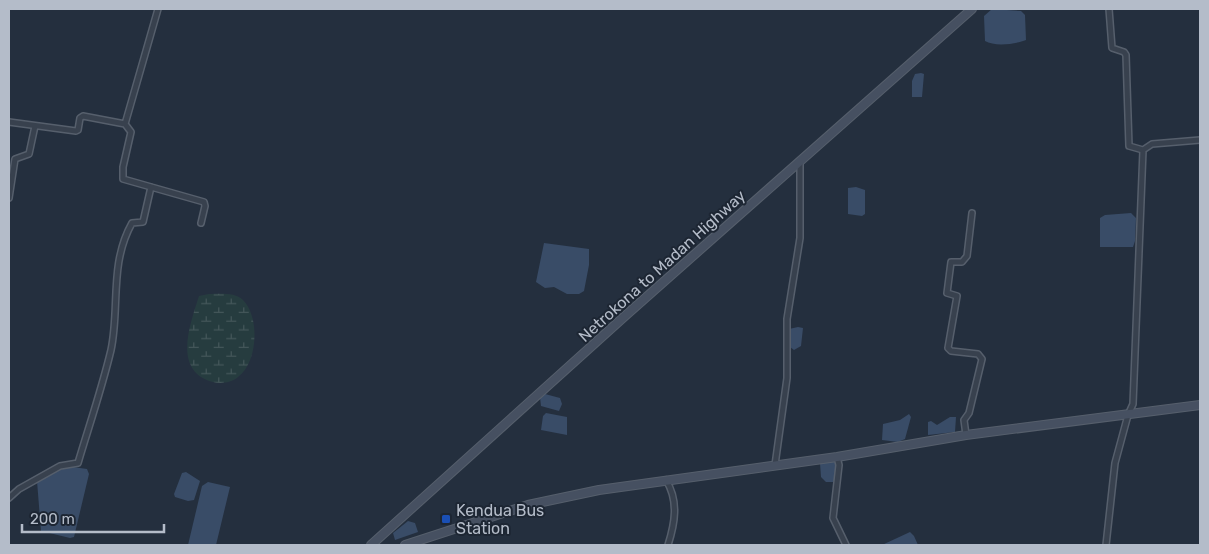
<svg xmlns="http://www.w3.org/2000/svg" width="1209" height="554" font-family="Rubik,sans-serif">
<style>
.wetland{fill:url(#wetland-marsh)}
.water{fill:#394c67}
.lines{fill:none;stroke-linecap:round;stroke-linejoin:round}
.street-casing{stroke:#565f6c;stroke-width:8}
.secondary-casing{stroke:#565f6c;stroke-width:10}
.street{stroke:#38414e;stroke-width:5}
.secondary{stroke:#465061;stroke-width:8}
.transit-dot{fill:#1a4fb4;stroke:#1d2633;stroke-width:2}
.labels{text-anchor:middle;dominant-baseline:central;stroke-width:4;stroke-linejoin:round;paint-order:stroke}
.street-label{font-size:16px;fill:#b4bcc9;stroke:#1d2633}
.poi-label{font-size:16px;fill:#b4bcc9;stroke:#1d2633;text-anchor:start}
</style>
<defs>
<pattern id="wetland-marsh" width="20" height="14" patternUnits="userSpaceOnUse" patternTransform="scale(1.25)"><rect width="20" height="14" fill="#263c3f"/><path d="M1 5h8M5 5V1M11 12h8M15 12V8" fill="none" stroke="#435659"/></pattern>
</defs>
<rect width="100%" height="100%" fill="#242f3e"/>
<!-- wetland -->
<path class="wetland" d="M209,294c10,0 26,-2 34,6 17,17 15,62 -5,77 -7,6 -18,7 -25,5 -41,-11 -23,-57 -14,-86z"/>
<!-- water -->
<path class="water" d="M992,9l29,2 4,4 1,25c-10,4 -31,7 -41,1l-1,-25z
M921,73l3,1 -2,23h-10v-16l3,-7z
M856,187l9,3v24l-3,2 -14,-2v-26z
M1131,213l5,5 -1,23 -2,6h-33v-29l5,-3z
M544,243l45,6v16l-5,26 -5,3h-12l-13,-7 -9,1 -9,-6z
M798,327l5,1 -2,18 -7,4 -4,-3 -1,-18z
M545,394l15,4 2,6 -3,7 -18,-5 -1,-9z
M546,413l21,4v18l-26,-5 2,-14z
M909,414l2,3 -6,22 -7,3 -16,-2 1,-16 17,-4z
M950,417h6l-1,15 -27,3v-13l3,-1 6,4z
M836,460c2,7 3,16 -3,22h-7l-5,-5 -1,-14z
M73,467l14,2 2,5 -15,63 -4,1 -29,-7 -4,-50 20,-11z
M186,472l14,9 -6,19 -6,1 -13,-4 -1,-3 8,-21z
M208,482l22,5 -14,58h-28l14,-59z
M408,521l7,2 3,9 -23,8 -2,-7z
M910,532l4,4 4,9h-36z"/>
<g class="lines">
<defs>
<path id="street" d="M9,122l67,9 2,-1 2,-12 3,-2 42,8 33,-115
M125,124l6,8 -8,35v12l81,23 1,4 -4,17
M1143,150l9,-6 48,-4
M9,198l6,-39 14,-5 6,-28
M966,435l-2,-15 5,-7 13,-54 -4,-5 -27,-3 -3,-3 9,-52 -10,-3 4,-31h11l5,-6 5,-43
M837,457l2,8 -6,53 13,27
M775,465l12,-87v-59l13,-81v-77
M666,480c13,21 9,43 2,65
M9,498l10,-9 41,-23 18,-3c11,-37 24,-75 33,-113 9,-42 -2,-86 21,-127l11,-1 8,-35
M1106,545l9,-82 13,-48 5,-11 10,-254 -14,-4 -3,-91 -2,-3 -12,-4 -3,-39"/>
<path id="secondary" d="M371,545l254,-229 347,-307
M405,545l123,-40 71,-15 238,-33 129,-22 234,-30"/>
</defs>
<!-- street casing -->
<use href="#street" class="street-casing"/>
<!-- secondary casing -->
<use href="#secondary" class="secondary-casing"/>
<!-- street -->
<use href="#street" class="street"/>
<!-- secondary -->
<use href="#secondary" class="secondary"/>
</g>
<!-- markers -->
<rect class="transit-dot" x="441" y="514" width="10" height="10" rx="2.5"/>
<g class="labels">
<!-- street labels -->
<g class="street-label">
<text transform="translate(662 266) rotate(-42)">Netrokona to Madan Highway</text>
</g>
<!-- poi labels -->
<g class="poi-label">
<text x="456" y="510">Kendua Bus<tspan x="456" dy="18">Station</tspan></text>
</g>
</g>
<!-- border -->
<rect width="1209" height="554" fill="none" stroke="#b4bcc9" stroke-width="20"/>
<!-- scale -->
<path d="M22 524v8h142v-8" fill="none" stroke="#b4bcc9" stroke-width="2.5"/>
<text x="30" y="524" font-size="15" fill="#b4bcc9" stroke="#1d2633" stroke-width="4" paint-order="stroke">200 m</text>
</svg>
